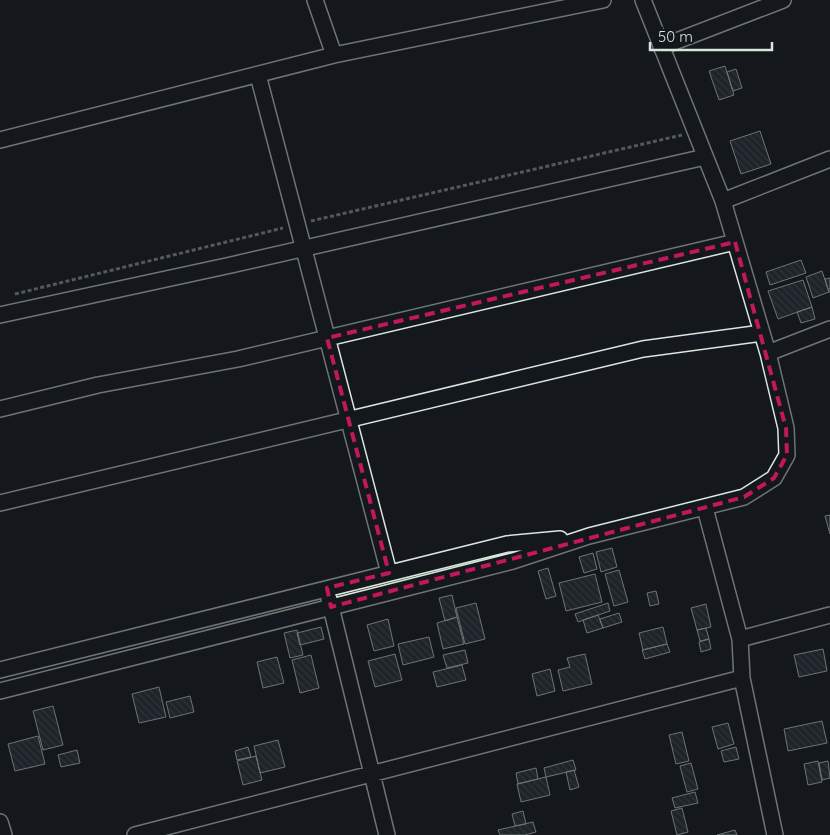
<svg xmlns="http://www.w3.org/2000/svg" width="830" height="835" font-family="Quicksand,sans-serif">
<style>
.building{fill:url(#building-back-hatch);stroke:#d8e6dc}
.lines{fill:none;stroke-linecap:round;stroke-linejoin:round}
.street-casing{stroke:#d8e6dc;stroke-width:18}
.path{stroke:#9da8a2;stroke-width:3;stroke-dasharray:4 2.5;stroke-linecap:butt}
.street{stroke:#14181c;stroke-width:15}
.marked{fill:none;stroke:#c2185b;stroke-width:4;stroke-dasharray:10 6;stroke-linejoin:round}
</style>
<defs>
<pattern id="building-back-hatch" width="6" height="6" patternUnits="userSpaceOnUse" patternTransform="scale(1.25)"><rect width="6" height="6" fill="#2c363c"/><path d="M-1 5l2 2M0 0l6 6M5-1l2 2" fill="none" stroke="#4a5358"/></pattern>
</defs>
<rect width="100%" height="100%" fill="#14181c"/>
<!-- building -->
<path class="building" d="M725,66l9,29 -15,5 -10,-29z
M736,69l6,19 -9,3 -6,-19z
M760,131l11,33 -30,10 -11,-33z
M801,260l5,13 -36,12 -4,-13z
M822,271l7,21 -16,6 -7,-21z
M830,278v14h-1l-4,-13z
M803,280l9,27 -34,12 -10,-28z
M812,307l3,12 -14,4 -4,-11z
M830,515v19l-5,-18z
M612,548l5,19 -16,5 -5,-20z
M593,553l4,16 -13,4 -5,-16z
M548,568l8,28 -10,3 -8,-28z
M619,570l9,32 -14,4 -9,-32z
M595,574l7,28 -36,9 -7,-28z
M656,591l3,13 -9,2 -3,-13z
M452,595l5,22 -12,4 -6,-23z
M476,603l9,36 -20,5 -9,-36z
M608,603l2,8 -32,11 -3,-8z
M706,604l5,23 -14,3 -6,-22z
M619,613l3,9 -19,6 -3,-9z
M598,615l5,13 -16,5 -4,-13z
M457,617l7,27 -21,5 -6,-26z
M388,619l6,27 -20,5 -7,-26z
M321,627l3,12 -24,6 -3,-12z
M663,627l4,17 -24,6 -4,-17z
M706,628l3,11 -9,2 -3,-11z
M297,630l6,25 -13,3 -6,-25z
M429,637l5,20 -31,8 -5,-21z
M709,639l2,10 -10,3 -2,-10z
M667,644l3,8 -25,7 -3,-9z
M823,649l4,22 -28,6 -5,-22z
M465,650l3,13 -21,5 -4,-13z
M395,654l7,26 -27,7 -7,-26z
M585,654l7,30 -29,7 -5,-21 12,-3 -3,-9z
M311,655l8,33 -19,5 -8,-33z
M277,657l7,26 -21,5 -6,-26z
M462,665l4,15 -29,7 -4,-15z
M550,669l5,22 -18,5 -5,-22z
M159,687l7,30 -27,6 -7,-29z
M190,696l4,16 -24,6 -4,-16z
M53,706l10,39 -20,5 -10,-39z
M822,721l5,22 -39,8 -4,-22z
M728,723l6,21 -16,5 -6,-22z
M682,732l7,29 -13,3 -7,-29z
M38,736l7,28 -30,7 -7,-27z
M278,740l7,27 -25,6 -6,-27z
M248,747l3,10 -14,3 -2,-9z
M736,747l3,12 -15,3 -3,-11z
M77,750l3,13 -19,4 -3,-12z
M256,756l6,24 -19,5 -6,-24z
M573,760l3,10 -30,7 -2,-9z
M818,761l4,21 -14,3 -4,-21z
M828,761l2,17 -8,2 -3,-17z
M691,763l7,26 -11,3 -7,-26z
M536,768l2,11 -20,5 -2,-11z
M574,770l5,17 -9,3 -4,-18z
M546,777l4,18 -29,7 -4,-18z
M695,792l3,11 -23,5 -3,-10z
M682,808l6,24 -11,3 -6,-24z
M523,811l3,13 -11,2 -3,-12z
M533,822l3,10 -11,3h-25l-2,-5z
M735,830l2,5h-20z"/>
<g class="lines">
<defs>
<path id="street" d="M315,0l19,55
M661,47l122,-47
M258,75l131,498
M0,140l334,-85 269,-55
M723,201l107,-42
M0,315l231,-50 474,-108
M768,353l62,-24
M0,409l98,-24 140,-26 497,-117
M0,503l643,-154 119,-16
M705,508l35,131 2,39 33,157
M329,599l58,236
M740,639l90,-24
M0,670l507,-126 53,-5
M0,691l513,-130 76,-25 155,-39 30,-19 13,-23 -1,-27 -18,-75 -45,-152 -80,-201
M0,822l4,13
M135,835l607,-157"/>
</defs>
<!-- street casing -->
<use href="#street" class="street-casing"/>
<!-- path -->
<path class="path" d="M311,221l371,-86
M15,294l268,-66"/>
<!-- street -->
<use href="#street" class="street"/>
</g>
<!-- marked area -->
<path d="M0 0H830V835H0ZM735,242l51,186 1,27 -13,23 -30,19 -413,110 -4,-19 62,-15 -62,-235z" fill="#14181c" fill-opacity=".55" fill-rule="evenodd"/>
<path class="marked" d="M735,242l51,186 1,27 -13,23 -30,19 -413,110 -4,-19 62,-15 -62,-235z"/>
<!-- scale -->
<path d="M650 42v8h122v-8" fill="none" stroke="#d8e6dc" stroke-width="2.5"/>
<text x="658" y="42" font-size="15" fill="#d8e6dc" stroke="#14181c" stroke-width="4" paint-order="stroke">50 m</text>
</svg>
